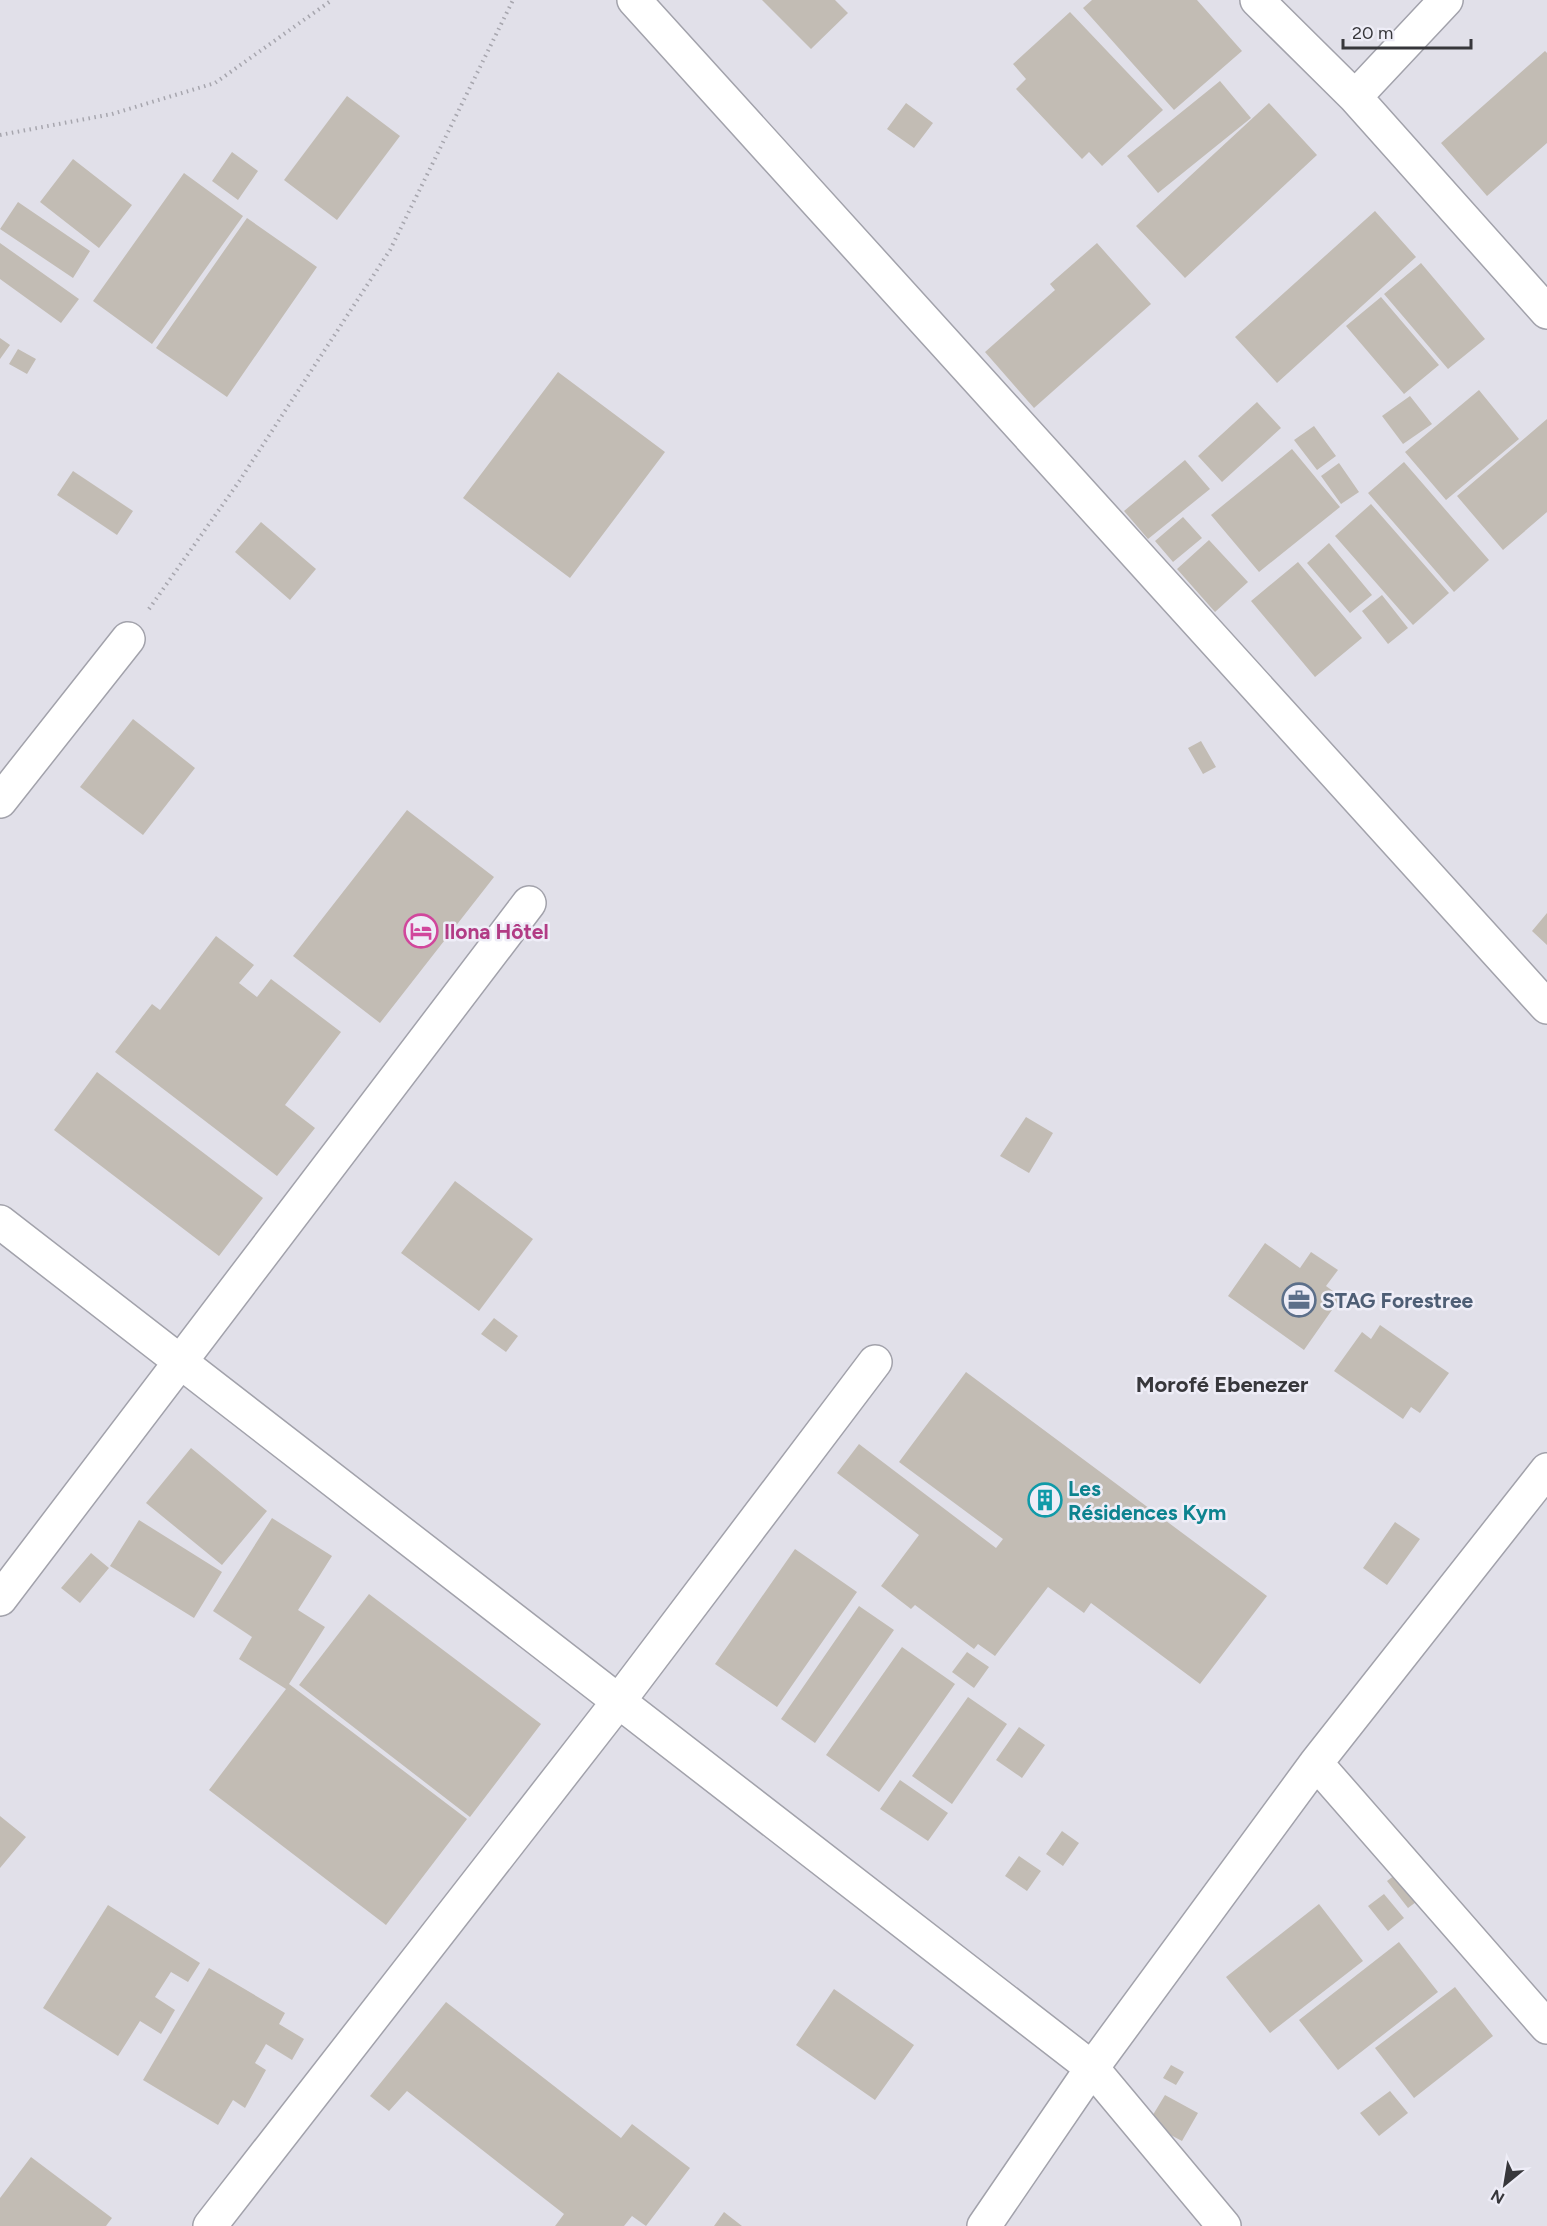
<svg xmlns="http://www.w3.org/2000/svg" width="1547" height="2226" font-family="Figtree,sans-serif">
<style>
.building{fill:#c2bcb4}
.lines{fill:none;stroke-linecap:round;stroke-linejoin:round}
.minor-casing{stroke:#a2a2ab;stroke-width:36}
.path{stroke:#a7a6ae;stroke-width:4;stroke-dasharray:1.5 4.5;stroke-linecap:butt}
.minor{stroke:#fff;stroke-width:33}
.labels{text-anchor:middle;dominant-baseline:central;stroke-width:5;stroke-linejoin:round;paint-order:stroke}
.hotel-label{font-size:21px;font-weight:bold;fill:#b23c85;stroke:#eeedf7;text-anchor:start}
.service-label{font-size:21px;font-weight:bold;fill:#4e5e75;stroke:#eeedf7;text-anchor:start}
.culture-label{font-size:21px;font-weight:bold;fill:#0d838f;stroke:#eeedf7;text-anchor:start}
.neighbourhood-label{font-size:22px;font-weight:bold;fill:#37373b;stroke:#eeedf7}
</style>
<rect width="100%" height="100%" fill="#e1e0e9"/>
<!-- building -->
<path class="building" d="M762,0h73l13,13 -37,36z
M1092,0h105l45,51 -68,59 -91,-102z
M1070,12l93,98 -61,56 -13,-14 -7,7 -66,-70 10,-10 -13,-15z
M1545,51l2,2v90l-60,53 -46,-53z
M1220,81l31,37 -93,75 -31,-37z
M347,96l53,40 -63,84 -53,-40z
M906,103l27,20 -19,25 -27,-19z
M1269,103l48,52 -132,123 -49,-52z
M232,152l26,19 -20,29 -26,-19z
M73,159l59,46 -33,43 -59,-46z
M184,173l59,43 -91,128 -59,-43z
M18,202l72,49 -17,27 -73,-49z
M1375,211l41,46 -139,126 -42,-46z
M247,218l70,49 -90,130 -71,-49z
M0,243l79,56 -18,24 -61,-44z
M1097,243l54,61 -117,104 -49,-56 70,-62 -5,-6z
M1421,263l64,76 -37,30 -64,-75z
M1381,297l58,68 -35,29 -58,-68z
M0,338l10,7 -10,14z
M18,349l18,10 -9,15 -18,-10z
M558,372l107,80 -95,126 -107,-80z
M1479,390l40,49 -73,61 -41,-48z
M1410,396l22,28 -29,20 -21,-28z
M1257,402l24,26 -59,54 -24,-26z
M1547,419v93l-44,38 -46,-54z
M1314,426l22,30 -19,14 -23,-30z
M1292,449l48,58 -81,65 -48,-57z
M1185,460l25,29 -62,50 -24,-28z
M1404,462l85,98 -35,32 -86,-99z
M1339,463l20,29 -18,12 -20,-28z
M73,471l60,40 -16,24 -60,-40z
M1371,504l78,89 -36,32 -78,-89z
M1183,517l19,21 -29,24 -18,-21z
M261,522l55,47 -26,31 -55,-48z
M1209,540l39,42 -33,30 -38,-43z
M1329,543l43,52 -22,18 -43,-50z
M1298,562l64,76 -47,39 -64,-76z
M1382,595l26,33 -20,16 -26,-33z
M133,719l62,49 -52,67 -63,-48z
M1201,741l15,26 -13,7 -15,-26z
M407,810l87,67 -114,146 -87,-67z
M1547,913v32l-15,-14z
M216,936l38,29 -15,18 18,14 14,-18 70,53 -56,73 30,23 -38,48 -162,-124 37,-48 8,6z
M97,1072l166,126 -44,58 -165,-126z
M1026,1117l27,16 -24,40 -29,-17z
M455,1181l78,58 -54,72 -78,-58z
M1265,1243l35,25 11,-16 27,18 -12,16 15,11 -37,53 -76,-54z
M494,1318l24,18 -12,16 -25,-18z
M1380,1325l69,48 -29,40 -9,-6 -8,12 -69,-48 28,-39 9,7z
M966,1372l301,224 -67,88 -109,-81 -7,10 -36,-26 -53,69 -17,-12 -4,5 -59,-44 -4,4 -30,-23 38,-51 -82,-62 22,-29 137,104 7,-9 -104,-77z
M191,1448l76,63 -45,54 -76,-62z
M272,1518l60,38 -34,54 27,17 -36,57 178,135 -81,106 -177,-135 77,-101 -47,-30 13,-22 -39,-26z
M139,1520l83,52 -28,46 -84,-52z
M1395,1522l25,17 -33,46 -24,-17z
M795,1549l62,43 -80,115 -62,-43z
M91,1553l18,15 -29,35 -19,-15z
M369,1594l172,130 -71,93 -171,-132z
M859,1606l35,24 -79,113 -34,-24z
M902,1647l53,37 -76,108 -53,-37z
M967,1652l22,15 -15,21 -22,-16z
M968,1697l39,27 -55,80 -40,-28z
M1019,1727l26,18 -23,33 -26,-18z
M900,1780l48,33 -20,28 -48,-32z
M0,1816l26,21 -26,31z
M1062,1831l17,12 -16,23 -17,-12z
M1019,1856l22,15 -14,20 -22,-15z
M1403,1869l21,27 -16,12 -21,-27z
M1384,1894l20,24 -16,13 -20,-25z
M1319,1904l44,57 -93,72 -44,-56z
M108,1905l92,58 -12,19 -17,-10 -16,25 20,13 -14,24 -21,-13 -22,35 -75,-48z
M1399,1942l39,50 -100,78 -39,-50z
M209,1968l76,45 -6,11 25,15 -12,21 -26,-16 -11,19 11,7 -21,38 -12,-8 -15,25 -75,-45z
M1455,1987l38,49 -79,62 -39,-50z
M834,1989l80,56 -39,55 -79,-55z
M446,2002l175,136 11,-14 58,44 -44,58 -14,-10 -8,10h-69l9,-12 -157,-123 -18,20 -19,-15z
M1171,2065l13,7 -8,13 -13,-7z
M1390,2091l18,22 -29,23 -19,-23z
M1165,2095l33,18 -16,28 -34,-18z
M31,2157l81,61 -6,8h-106v-28z
M724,2212l18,14h-28z"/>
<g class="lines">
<defs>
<path id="minor" d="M634,0l913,1007
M1257,0l98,97 192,215
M1355,97l91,-97
M0,801l128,-162
M0,1222l1092,846 132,158
M0,1599l529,-696
M1316,1763l231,264
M210,2226l408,-524 257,-340
M984,2226l108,-158 224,-305 231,-293"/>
</defs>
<!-- minor casing -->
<use href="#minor" class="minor-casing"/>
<!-- path -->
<path class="path" d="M0,135l112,-21 103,-31 117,-83
M149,609l89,-126 152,-233 123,-250"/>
<!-- minor -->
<use href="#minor" class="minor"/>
</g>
<!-- icons -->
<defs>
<symbol id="hotel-ring" viewBox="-11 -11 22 22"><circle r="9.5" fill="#eeedf7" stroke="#d1479c" stroke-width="1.5"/><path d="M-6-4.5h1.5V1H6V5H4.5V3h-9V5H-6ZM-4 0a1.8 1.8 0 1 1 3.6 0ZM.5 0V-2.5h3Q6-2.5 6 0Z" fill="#d1479c"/></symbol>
<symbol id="office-ring" viewBox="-11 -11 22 22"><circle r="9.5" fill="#eeedf7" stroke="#5c6f8a" stroke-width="1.5"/><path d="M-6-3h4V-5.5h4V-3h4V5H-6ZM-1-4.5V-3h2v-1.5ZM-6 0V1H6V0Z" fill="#5c6f8a"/></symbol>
<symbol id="building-ring" viewBox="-11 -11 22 22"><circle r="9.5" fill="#eeedf7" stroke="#0f9aa8" stroke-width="1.5"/><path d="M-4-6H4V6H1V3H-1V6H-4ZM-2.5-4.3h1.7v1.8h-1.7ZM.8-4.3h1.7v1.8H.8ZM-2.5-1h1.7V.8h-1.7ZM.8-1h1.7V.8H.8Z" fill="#0f9aa8"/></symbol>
</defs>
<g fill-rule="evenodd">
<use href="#hotel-ring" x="402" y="912" width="38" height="38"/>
<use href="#office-ring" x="1280" y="1281" width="38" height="38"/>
<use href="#building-ring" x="1026" y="1481" width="38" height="38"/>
</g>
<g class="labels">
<!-- hotel labels -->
<g class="hotel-label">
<text x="444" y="931">Ilona Hôtel</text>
</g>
<!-- service labels -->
<g class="service-label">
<text x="1322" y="1300">STAG Forestree</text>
</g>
<!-- culture labels -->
<g class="culture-label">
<text x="1068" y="1488">Les<tspan x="1068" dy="24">Résidences Kym</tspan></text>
</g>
<!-- neighbourhood labels -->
<g class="neighbourhood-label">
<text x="1222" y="1384">Morofé Ebenezer</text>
</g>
</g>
<!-- north arrow -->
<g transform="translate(1505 2184) rotate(210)" stroke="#eeedf7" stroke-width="4.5" paint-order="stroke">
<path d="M0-4.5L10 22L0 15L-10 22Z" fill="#37373b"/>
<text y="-9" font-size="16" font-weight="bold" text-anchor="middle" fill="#37373b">N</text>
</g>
<!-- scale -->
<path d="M1343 39v9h128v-9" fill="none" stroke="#37373b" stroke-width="3"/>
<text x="1352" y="39" font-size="18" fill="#37373b" stroke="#eeedf7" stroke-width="4.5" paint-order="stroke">20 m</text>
</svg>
